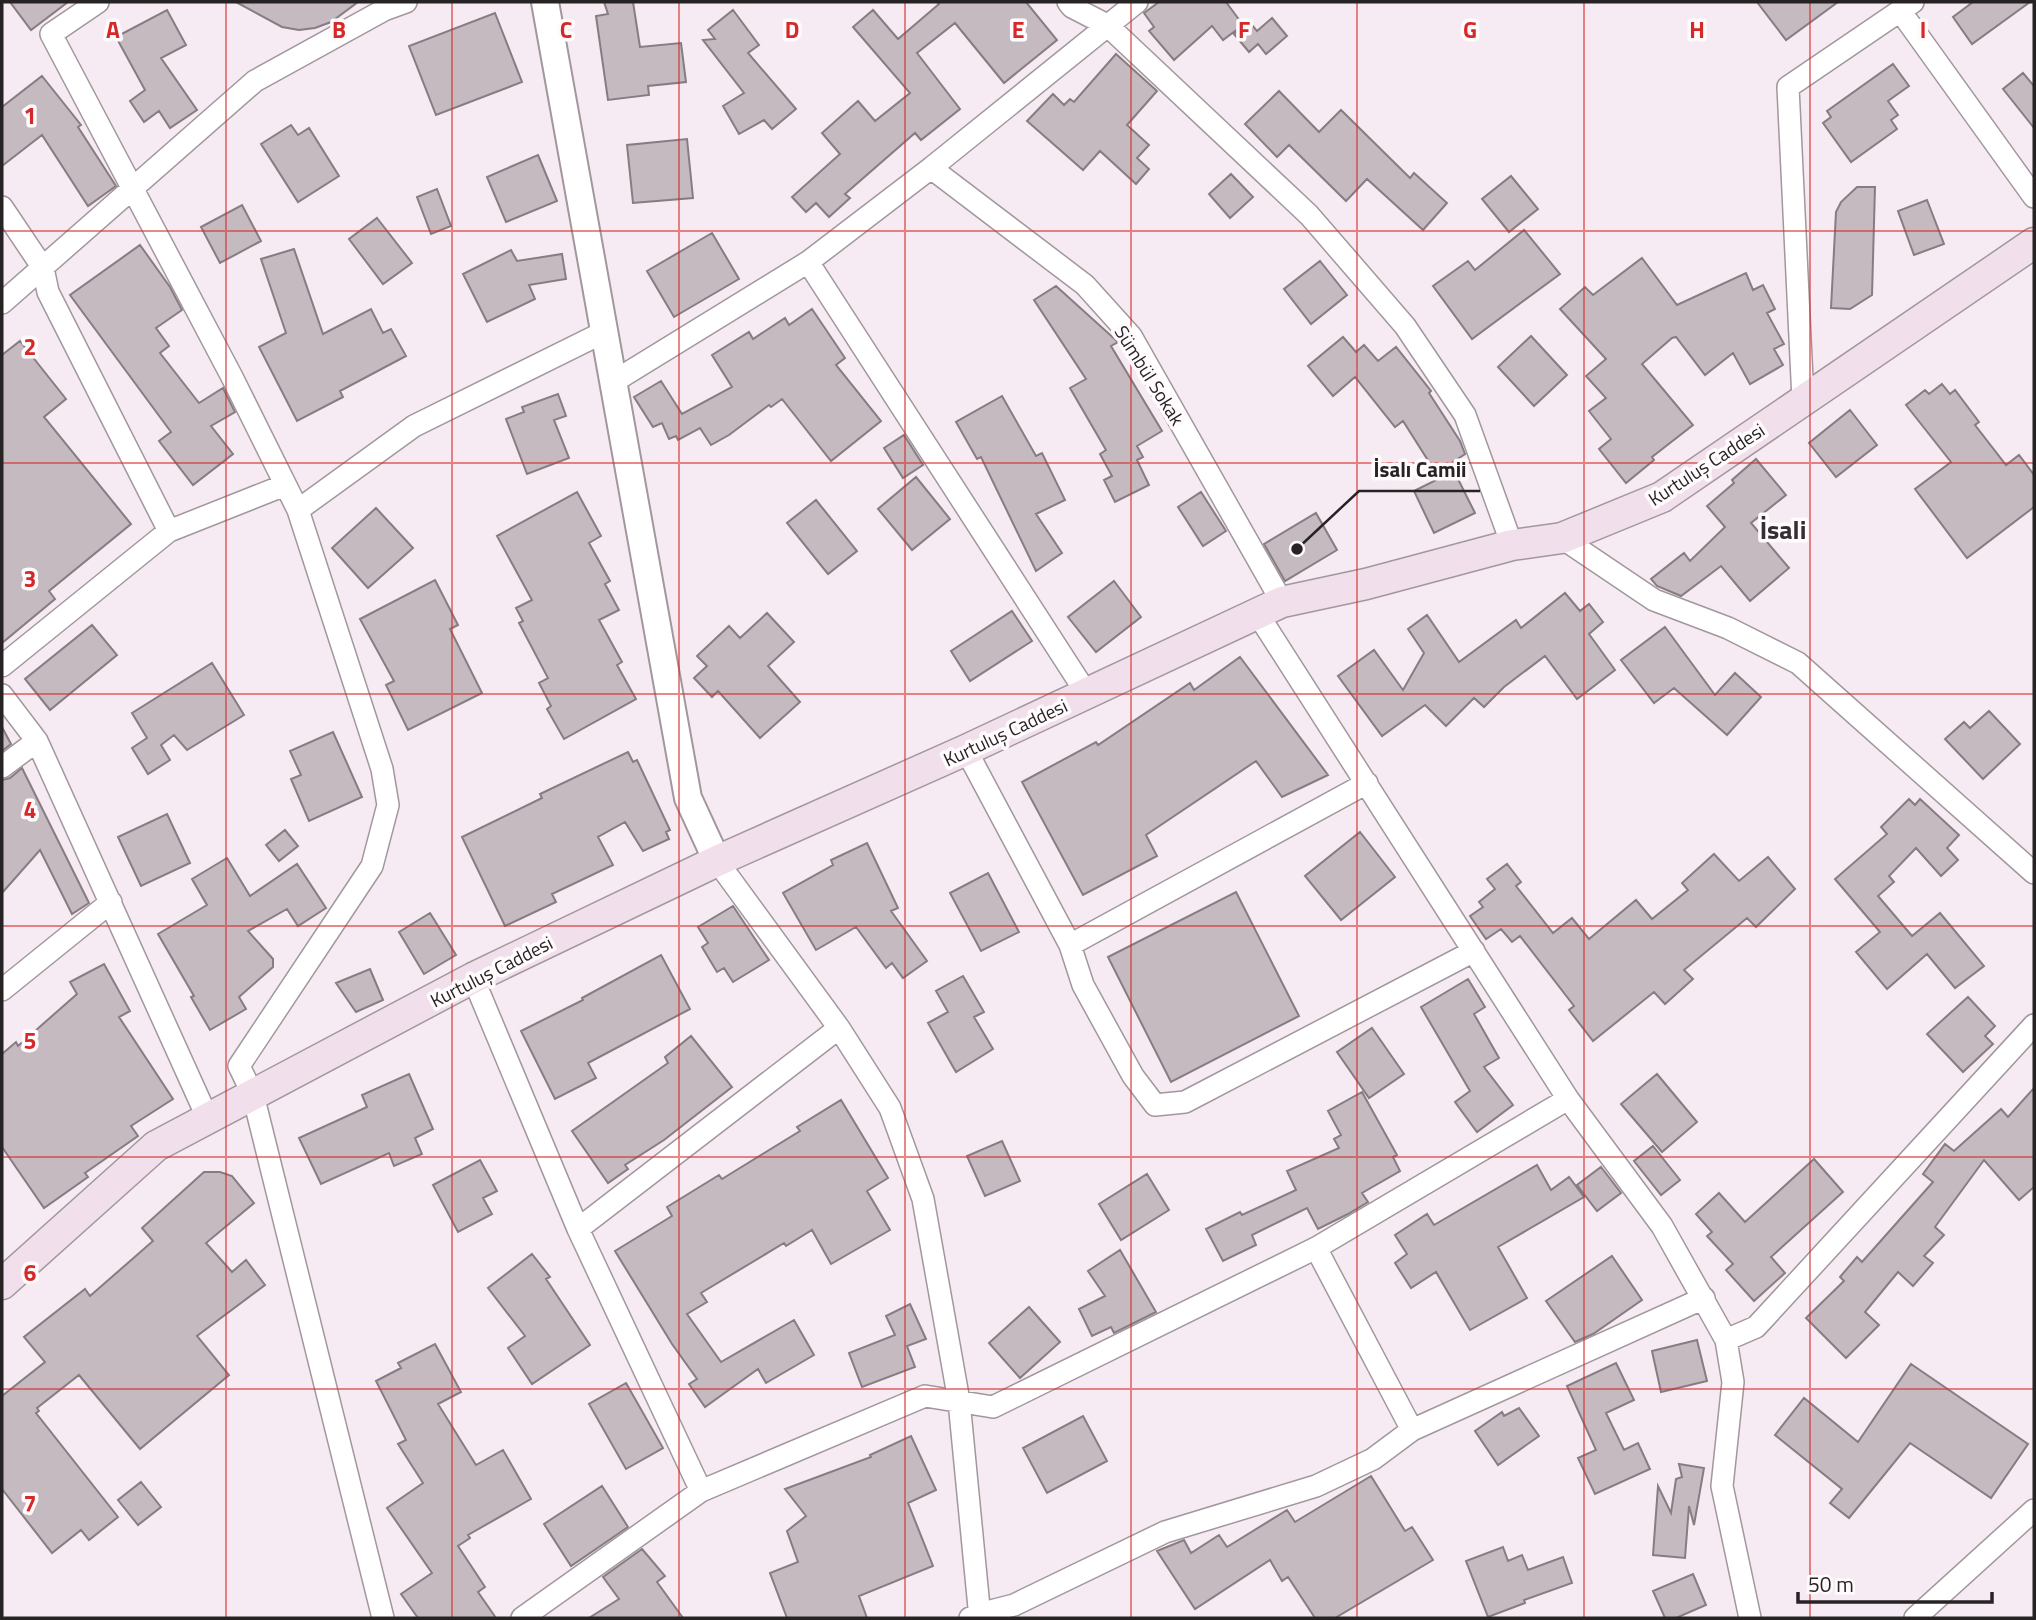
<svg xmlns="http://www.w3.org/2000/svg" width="2036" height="1620" font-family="'Titillium Web',sans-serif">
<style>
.building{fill:#c4bac0;stroke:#867c82;stroke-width:2}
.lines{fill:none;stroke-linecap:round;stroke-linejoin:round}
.minor-casing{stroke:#a1979d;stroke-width:24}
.tertiary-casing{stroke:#a1979d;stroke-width:30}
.secondary-casing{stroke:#a1979d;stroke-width:33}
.minor{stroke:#fff;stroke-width:21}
.tertiary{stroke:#fff;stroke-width:26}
.secondary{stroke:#f2dfec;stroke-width:30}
.grid{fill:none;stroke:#d62828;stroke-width:2;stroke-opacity:0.55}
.labels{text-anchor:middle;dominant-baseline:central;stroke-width:7;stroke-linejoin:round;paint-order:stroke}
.street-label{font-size:19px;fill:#272325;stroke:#fffbfd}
.district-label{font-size:26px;font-weight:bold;fill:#352d32;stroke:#fffbfd}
.grid-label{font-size:23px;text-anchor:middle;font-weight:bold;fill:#d62828;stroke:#fffbfd;stroke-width:7;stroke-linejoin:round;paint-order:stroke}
.leader{fill:none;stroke:#272325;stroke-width:2.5}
.callout-dot{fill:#272325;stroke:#fffbfd;stroke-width:2.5}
.callout-label{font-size:21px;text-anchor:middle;font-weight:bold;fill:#272325;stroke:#fffbfd;stroke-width:7;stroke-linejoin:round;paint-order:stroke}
</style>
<rect width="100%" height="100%" fill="#f6ebf2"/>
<path class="building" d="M 10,2 L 68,2 L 31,30 Z
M 236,2 L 358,2 L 331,22 L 315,28 L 299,30 L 282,27 Z
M 604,2 L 633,2 L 640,47 L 681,43 L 686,82 L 648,86 L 649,95 L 608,100 L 596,16 L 608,14 Z
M 937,2 L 1026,2 L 1057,40 L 1004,83 L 955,23 L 917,53 L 960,109 L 921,140 L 915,133 L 845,194 L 850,198 L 829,217 L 816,203 L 806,212 L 792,197 L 840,154 L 822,133 L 858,101 L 875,121 L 910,93 L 853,27 L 873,10 L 898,39 L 939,4 Z
M 1159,2 L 1226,2 L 1243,25 L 1223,40 L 1212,26 L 1174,60 L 1149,31 L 1154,27 L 1144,13 Z
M 1757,2 L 1838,2 L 1786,40 Z
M 1973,2 L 2030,2 L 1972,44 L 1953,17 Z
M 167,10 L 186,45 L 161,58 L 197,110 L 170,128 L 159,111 L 144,122 L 130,101 L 145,90 L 116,37 Z
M 733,10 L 759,45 L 748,53 L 796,109 L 772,129 L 764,120 L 739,134 L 723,106 L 744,93 L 703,40 L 715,39 L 708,30 Z
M 495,13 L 522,82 L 436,115 L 409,46 Z
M 1272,18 L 1287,36 L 1266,54 L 1258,44 L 1249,52 L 1234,34 L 1249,21 L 1257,31 Z
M 1116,54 L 1157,91 L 1127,125 L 1149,145 L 1137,158 L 1149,169 L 1136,184 L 1100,151 L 1083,170 L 1027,121 L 1053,94 L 1064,105 L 1070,99 L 1074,102 Z
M 1893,64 L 1909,86 L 1888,101 L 1898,115 L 1891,120 L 1897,129 L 1851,162 L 1823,123 L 1831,117 L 1827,111 Z
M 2023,73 L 2034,86 L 2034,128 L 2003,89 Z
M 42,76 L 81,125 L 78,127 L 116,186 L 88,206 L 42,135 L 2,166 L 2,107 Z
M 1279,91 L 1319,132 L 1341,110 L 1410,178 L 1414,173 L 1447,203 L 1423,230 L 1367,179 L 1346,201 L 1289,145 L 1277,157 L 1245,124 Z
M 291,125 L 298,135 L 309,128 L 339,176 L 298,202 L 261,144 Z
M 687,139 L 693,198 L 633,203 L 627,145 Z
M 538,155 L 557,201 L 506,222 L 487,177 Z
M 1231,174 L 1253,197 L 1230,218 L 1209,194 Z
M 1511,176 L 1538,209 L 1509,232 L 1482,199 Z
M 1857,187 L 1875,187 L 1872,295 L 1850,309 L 1831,308 L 1836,212 L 1841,202 Z
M 437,189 L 451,226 L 431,234 L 417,197 Z
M 1927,200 L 1944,244 L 1914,255 L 1898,211 Z
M 242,205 L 261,241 L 220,263 L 201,227 Z
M 377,218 L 412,263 L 383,284 L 349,239 Z
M 1524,230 L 1560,274 L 1472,339 L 1433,286 L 1468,261 L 1475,270 Z
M 712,233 L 739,279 L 674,317 L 647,271 Z
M 140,245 L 170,287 L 182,310 L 156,328 L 169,346 L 160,353 L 199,403 L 223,388 L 235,412 L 211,426 L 233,454 L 193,485 L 159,441 L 171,432 L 70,295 Z
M 294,249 L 323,334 L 371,309 L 383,333 L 391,329 L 406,356 L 340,391 L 343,397 L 297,421 L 259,347 L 286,333 L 261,259 Z
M 511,250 L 517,261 L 562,254 L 566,279 L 529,285 L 535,299 L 487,322 L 463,274 Z
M 1642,258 L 1677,305 L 1746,273 L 1753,290 L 1763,285 L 1775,309 L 1767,313 L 1784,344 L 1774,349 L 1783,365 L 1750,384 L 1733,353 L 1705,375 L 1676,337 L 1672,338 L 1642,364 L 1693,425 L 1652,457 L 1654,460 L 1626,483 L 1599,449 L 1611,439 L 1589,411 L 1606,398 L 1586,376 L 1606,359 L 1560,309 L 1585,287 L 1593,295 Z
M 1320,261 L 1347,295 L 1311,324 L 1284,289 Z
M 1056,286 L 1118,342 L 1111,346 L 1162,431 L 1137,446 L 1143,457 L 1137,460 L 1149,485 L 1115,502 L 1104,480 L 1112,476 L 1100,454 L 1106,450 L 1070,388 L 1086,379 L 1034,300 Z
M 812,309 L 845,358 L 836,365 L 881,421 L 831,461 L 782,399 L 771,407 L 769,405 L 729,435 L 711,445 L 700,428 L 678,440 L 676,436 L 669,439 L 662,423 L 653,427 L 634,397 L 661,381 L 682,414 L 732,387 L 712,355 L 749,332 L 753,339 L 785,318 L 789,325 Z
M 1531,336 L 1567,375 L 1534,406 L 1498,367 Z
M 1343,337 L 1356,352 L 1364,345 L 1378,361 L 1396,347 L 1431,391 L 1429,393 L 1460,441 L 1465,454 L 1436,473 L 1403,421 L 1395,427 L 1355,377 L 1333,396 L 1308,366 Z
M 20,341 L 66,399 L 44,417 L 131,524 L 49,591 L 55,599 L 2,643 L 2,355 Z
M 1942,384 L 1950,394 L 1955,390 L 1979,422 L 1975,425 L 2006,465 L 2019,455 L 2034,475 L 2034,507 L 1967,558 L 1915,489 L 1951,462 L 1906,405 L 1925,390 L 1929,394 Z
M 558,394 L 566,416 L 554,420 L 569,458 L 527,474 L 506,419 L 524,412 L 522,407 Z
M 1002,396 L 1036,456 L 1042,453 L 1065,500 L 1036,514 L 1062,553 L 1036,571 L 981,457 L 977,459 L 956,422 Z
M 1850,410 L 1877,445 L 1836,477 L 1809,443 Z
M 904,435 L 923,465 L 903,478 L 884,448 Z
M 1756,459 L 1786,495 L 1751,523 L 1789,568 L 1750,601 L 1721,566 L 1681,596 L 1657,586 L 1651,579 L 1684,553 L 1690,561 L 1725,527 L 1707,506 L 1734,483 L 1732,480 Z
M 1454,471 L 1475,513 L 1434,533 L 1414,491 Z
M 916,477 L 950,519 L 912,550 L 878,509 Z
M 577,492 L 601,536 L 589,543 L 610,581 L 605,584 L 619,610 L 599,620 L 622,662 L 617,665 L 636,699 L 564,739 L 547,709 L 551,706 L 539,683 L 548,678 L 519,623 L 523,621 L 516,608 L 532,600 L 497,536 Z
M 1201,492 L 1226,531 L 1203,546 L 1178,507 Z
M 816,500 L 857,551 L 828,574 L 787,523 Z
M 376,508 L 413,548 L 368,588 L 332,548 Z
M 1316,513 L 1337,550 L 1285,581 L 1264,544 Z
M 435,580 L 458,625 L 450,629 L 482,693 L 408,730 L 386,685 L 394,681 L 360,619 Z
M 1114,581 L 1141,617 L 1096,652 L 1068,617 Z
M 1565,593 L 1580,611 L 1589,604 L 1603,622 L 1589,634 L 1615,670 L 1577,699 L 1545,656 L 1504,687 L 1484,707 L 1474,698 L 1446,726 L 1425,705 L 1382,736 L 1338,676 L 1374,650 L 1403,690 L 1424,653 L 1408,629 L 1427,615 L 1459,662 L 1516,620 L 1521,628 Z
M 1012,611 L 1032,641 L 970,681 L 951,651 Z
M 767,613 L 794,642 L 768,666 L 800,702 L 760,738 L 718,691 L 712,697 L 694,678 L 707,666 L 697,656 L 729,626 L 740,638 Z
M 92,625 L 117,655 L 50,710 L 25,679 Z
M 1665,627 L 1715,695 L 1735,673 L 1761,697 L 1727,735 L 1674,688 L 1654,703 L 1621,660 Z
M 1240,657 L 1328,775 L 1282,797 L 1256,761 L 1146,835 L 1157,856 L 1083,895 L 1022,782 L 1096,742 L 1098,745 L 1190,683 L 1194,690 Z
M 212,663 L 244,715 L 187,750 L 174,735 L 161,745 L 170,760 L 148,774 L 132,748 L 147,738 L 132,713 Z
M 1989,711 L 2020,744 L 1983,779 L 1945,739 L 1964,722 L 1970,728 Z
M 2,727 L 11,744 L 2,751 Z
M 333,732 L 362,797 L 309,821 L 291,779 L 301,775 L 290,751 Z
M 628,752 L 633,762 L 637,760 L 670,830 L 666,832 L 669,839 L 643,851 L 625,822 L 598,837 L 613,865 L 552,894 L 556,902 L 505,926 L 462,837 L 542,798 L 540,794 Z
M 22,768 L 89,903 L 72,914 L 40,850 L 2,893 L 2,780 L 10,778 Z
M 1909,799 L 1915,805 L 1920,799 L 1959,835 L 1947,848 L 1958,860 L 1941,876 L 1916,848 L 1889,876 L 1894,882 L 1878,896 L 1912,936 L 1940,913 L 1984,966 L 1955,988 L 1927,954 L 1887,989 L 1856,952 L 1880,932 L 1835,879 L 1887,834 L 1881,827 Z
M 167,814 L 190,863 L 141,886 L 118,837 Z
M 285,830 L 298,846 L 279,861 L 266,845 Z
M 1360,832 L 1395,877 L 1341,920 L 1305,876 Z
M 867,843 L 898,908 L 891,911 L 927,961 L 903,978 L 892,963 L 886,968 L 856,927 L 816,950 L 783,893 L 833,865 L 831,860 Z
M 1714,854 L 1739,881 L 1768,857 L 1795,889 L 1756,927 L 1747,918 L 1684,970 L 1693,979 L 1665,1004 L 1654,992 L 1593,1041 L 1569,1010 L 1574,1006 L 1520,936 L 1512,942 L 1501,929 L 1486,939 L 1470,916 L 1483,907 L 1479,902 L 1495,889 L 1487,879 L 1507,864 L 1521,882 L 1516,886 L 1553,933 L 1572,918 L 1589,939 L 1636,900 L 1652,919 L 1688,890 L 1682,883 Z
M 227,858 L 250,896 L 297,864 L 326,908 L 298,926 L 287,909 L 248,931 L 273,959 L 273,967 L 239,997 L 246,1009 L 210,1030 L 191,997 L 194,996 L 158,934 L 207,905 L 192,879 Z
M 988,873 L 1019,932 L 981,951 L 950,893 Z
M 1236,892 L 1299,1016 L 1171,1082 L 1108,957 Z
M 733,906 L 769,960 L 733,982 L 724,968 L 717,972 L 702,947 L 708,943 L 698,927 Z
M 430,913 L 456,955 L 424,974 L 399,932 Z
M 661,955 L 690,1009 L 588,1063 L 596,1078 L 555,1099 L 521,1031 L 583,1000 L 582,998 Z
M 104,964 L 130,1011 L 119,1017 L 173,1099 L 131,1126 L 138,1136 L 85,1173 L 88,1177 L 44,1208 L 2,1147 L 2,1054 L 16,1042 L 18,1046 L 77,994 L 70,982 Z
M 370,969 L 383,1000 L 356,1012 L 336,983 Z
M 963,976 L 984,1012 L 974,1017 L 993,1049 L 956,1072 L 928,1023 L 948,1012 L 936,991 Z
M 1468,979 L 1485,1007 L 1474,1014 L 1499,1058 L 1484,1067 L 1513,1105 L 1477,1132 L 1455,1102 L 1470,1091 L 1421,1007 Z
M 1968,997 L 1995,1026 L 1985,1036 L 1993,1044 L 1963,1072 L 1927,1034 Z
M 1372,1028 L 1404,1074 L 1369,1098 L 1337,1052 Z
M 691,1036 L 732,1087 L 664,1140 L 625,1165 L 628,1169 L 608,1183 L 572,1131 L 668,1063 L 665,1057 Z
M 409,1074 L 433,1129 L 415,1138 L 422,1154 L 394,1166 L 389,1153 L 321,1184 L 299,1138 L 367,1107 L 362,1095 Z
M 1657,1074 L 1697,1122 L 1662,1152 L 1621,1104 Z
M 2034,1088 L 2034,1187 L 2019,1200 L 1984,1160 L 1935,1227 L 1944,1235 L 1924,1256 L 1933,1263 L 1913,1286 L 1898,1272 L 1865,1312 L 1879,1325 L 1846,1358 L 1806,1318 L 1844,1281 L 1840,1277 L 1857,1257 L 1862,1262 L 1933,1182 L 1923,1174 L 1945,1144 L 1954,1151 L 2001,1109 L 2008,1117 Z
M 1362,1092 L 1397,1155 L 1393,1157 L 1400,1171 L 1362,1193 L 1368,1202 L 1348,1214 L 1318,1229 L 1307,1208 L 1252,1235 L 1256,1245 L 1223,1261 L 1206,1229 L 1240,1212 L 1242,1215 L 1296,1190 L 1287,1171 L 1339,1148 L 1334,1139 L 1341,1135 L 1328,1111 Z
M 841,1100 L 888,1178 L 867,1191 L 890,1230 L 831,1264 L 812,1230 L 786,1246 L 784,1243 L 701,1293 L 707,1302 L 687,1314 L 721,1362 L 794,1320 L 814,1355 L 766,1383 L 758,1369 L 705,1407 L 689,1384 L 697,1379 L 672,1344 L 615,1251 L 672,1216 L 667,1207 L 719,1175 L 722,1179 L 800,1131 L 797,1127 Z
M 1002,1141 L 1020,1181 L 985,1196 L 967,1156 Z
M 1653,1146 L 1680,1180 L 1661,1195 L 1634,1161 Z
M 1814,1159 L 1843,1192 L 1771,1257 L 1785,1273 L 1754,1301 L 1726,1270 L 1733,1264 L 1707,1236 L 1712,1232 L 1696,1214 L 1719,1193 L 1745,1222 Z
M 480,1160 L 497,1191 L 483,1198 L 492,1214 L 458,1232 L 433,1185 Z
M 1537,1165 L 1551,1190 L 1569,1177 L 1584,1197 L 1498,1247 L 1527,1298 L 1470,1330 L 1436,1272 L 1411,1288 L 1395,1263 L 1407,1254 L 1395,1235 L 1427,1214 L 1434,1225 Z
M 1601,1167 L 1621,1193 L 1597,1211 L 1577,1185 Z
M 204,1172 L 220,1172 L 232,1176 L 254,1203 L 206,1243 L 232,1272 L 246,1260 L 265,1285 L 197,1336 L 229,1375 L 140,1449 L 79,1375 L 37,1408 L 39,1411 L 36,1413 L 118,1517 L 89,1540 L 81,1530 L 52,1553 L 2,1489 L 2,1396 L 45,1362 L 24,1337 L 85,1289 L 90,1296 L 153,1241 L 142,1228 Z
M 1147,1174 L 1169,1210 L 1121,1240 L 1099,1204 Z
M 1120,1250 L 1156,1312 L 1114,1333 L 1111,1327 L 1092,1336 L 1079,1309 L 1105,1296 L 1088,1271 Z
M 532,1254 L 550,1277 L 546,1279 L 590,1345 L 532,1384 L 508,1348 L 525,1336 L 488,1288 Z
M 1612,1256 L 1642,1300 L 1593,1334 L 1575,1342 L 1546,1301 Z
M 910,1304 L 926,1339 L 907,1346 L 915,1367 L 862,1387 L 849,1353 L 895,1335 L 886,1316 Z
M 1029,1307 L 1060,1342 L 1020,1378 L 989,1343 Z
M 1697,1340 L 1707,1381 L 1661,1392 L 1652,1351 Z
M 435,1344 L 461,1392 L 438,1404 L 476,1465 L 503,1450 L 531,1499 L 468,1535 L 470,1538 L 458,1546 L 485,1587 L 478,1592 L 496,1618 L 418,1618 L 401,1594 L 432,1573 L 387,1508 L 423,1483 L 398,1444 L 406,1440 L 376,1381 L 401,1368 L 398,1363 Z
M 1616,1363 L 1634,1400 L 1606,1413 L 1624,1450 L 1638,1443 L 1650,1469 L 1595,1494 L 1578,1458 L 1596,1450 L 1567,1386 Z
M 1911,1364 L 2028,1444 L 1991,1498 L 1910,1443 L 1849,1518 L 1830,1503 L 1842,1489 L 1775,1435 L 1804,1398 L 1858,1442 Z
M 626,1383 L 663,1448 L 626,1469 L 589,1404 Z
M 1519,1408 L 1539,1436 L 1498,1465 L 1475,1431 L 1502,1412 L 1504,1416 Z
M 1083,1416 L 1107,1461 L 1047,1493 L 1023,1448 Z
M 911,1436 L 936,1490 L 908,1503 L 933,1566 L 859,1596 L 867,1618 L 787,1618 L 770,1573 L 798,1562 L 787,1531 L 806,1516 L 785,1489 L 871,1457 L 870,1455 Z
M 1679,1464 L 1704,1468 L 1694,1525 L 1689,1506 L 1685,1558 L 1653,1555 L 1658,1486 L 1671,1513 L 1676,1479 L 1682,1477 Z
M 1371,1476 L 1405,1531 L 1412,1527 L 1433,1560 L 1335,1618 L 1315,1618 L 1288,1577 L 1282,1581 L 1270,1560 L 1195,1609 L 1157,1551 L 1184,1540 L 1191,1553 L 1219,1535 L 1227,1547 L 1287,1510 L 1295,1522 Z
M 141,1482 L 161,1507 L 138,1525 L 118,1500 Z
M 602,1486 L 628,1527 L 571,1566 L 544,1524 Z
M 1503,1547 L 1508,1561 L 1522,1555 L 1528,1570 L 1563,1557 L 1572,1583 L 1524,1600 L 1525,1603 L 1488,1617 L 1466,1561 Z
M 642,1549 L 665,1576 L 657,1582 L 683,1618 L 589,1618 L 619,1599 L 603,1577 Z
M 1693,1574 L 1706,1605 L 1676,1618 L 1665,1618 L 1653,1591 Z"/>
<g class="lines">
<defs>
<path id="minor" d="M 98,2 L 51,34 L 232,377 L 298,510 L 382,769 L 388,805 L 372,866 L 239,1066 L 253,1095 L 383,1618
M 1068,2 L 1072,7 L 1107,25 L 1309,215 L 1405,326 L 1465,415 L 1512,545
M 1901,12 L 2034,197
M 931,168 L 1085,285 L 1131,336 L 1282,602
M 2,207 L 43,268 L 48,292 L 169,531 L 2,666
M 808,262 L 1087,694
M 2,303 L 255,81 L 384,10 L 406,2
M 613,382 L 808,262 L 931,168 L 1137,2
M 1803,400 L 1788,87 L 1913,2
M 298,510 L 414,426 L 604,332
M 169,531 L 285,485
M 1562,538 L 1654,600 L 1728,628 L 1798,663 L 2034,873
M 1257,613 L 1568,1099 L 1662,1226 L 1726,1340 L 1733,1382 L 1722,1486 L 1750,1618
M 2,695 L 37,741 L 208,1119
M 966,750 L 1070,945 L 1083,985 L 1133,1076 L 1155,1105 L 1185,1102 L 1474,951
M 2,767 L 37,741
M 717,861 L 839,1028 L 890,1108 L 923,1199 L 959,1401 L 980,1618
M 1070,945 L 1367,783
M 473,978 L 578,1229 L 701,1491
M 2,990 L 111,902
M 578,1229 L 839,1028
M 1316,1248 L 1412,1430 L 1704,1298
M 1726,1340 L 1756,1327 L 2034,1025
M 522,1618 L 701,1491 L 925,1396 L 993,1407 L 1316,1248 L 1568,1099
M 970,1618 L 979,1614 L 1014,1605 L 1165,1532 L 1316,1486 L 1373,1459 L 1412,1430
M 1915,1618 L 2034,1510"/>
<path id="tertiary" d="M 545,2 L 688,798 L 717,861"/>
<path id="secondary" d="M 2,1284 L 156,1146 L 473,978 L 717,861 L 966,750 L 1282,602 L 1366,584 L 1512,545 L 1562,538 L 1662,497 L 2034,243"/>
</defs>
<use href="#minor" class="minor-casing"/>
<use href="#tertiary" class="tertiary-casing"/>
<use href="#secondary" class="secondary-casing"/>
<use href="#minor" class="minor"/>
<use href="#tertiary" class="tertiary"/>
<use href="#secondary" class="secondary"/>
</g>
<path class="grid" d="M 226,2 L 226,1618M 452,2 L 452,1618M 679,2 L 679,1618M 905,2 L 905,1618M 1131,2 L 1131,1618M 1357,2 L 1357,1618M 1584,2 L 1584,1618M 1810,2 L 1810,1618M 2,231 L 2034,231M 2,463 L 2034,463M 2,694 L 2034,694M 2,926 L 2034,926M 2,1157 L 2034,1157M 2,1389 L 2034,1389"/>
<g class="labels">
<g class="street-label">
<text transform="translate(1150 375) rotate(58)">Sümbül Sokak</text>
<text transform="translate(1706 464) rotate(-33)">Kurtuluş Caddesi</text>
<text transform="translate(1005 732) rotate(-25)">Kurtuluş Caddesi</text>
<text transform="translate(491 971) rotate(-27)">Kurtuluş Caddesi</text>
</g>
<g class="district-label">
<text x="1783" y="529">İsali</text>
</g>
</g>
<g class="grid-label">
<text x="113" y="38">A</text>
<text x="339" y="38">B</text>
<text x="566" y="38">C</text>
<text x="792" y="38">D</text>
<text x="1018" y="38">E</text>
<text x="1244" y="38">F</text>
<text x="1470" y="38">G</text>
<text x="1697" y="38">H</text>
<text x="1923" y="38">I</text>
<text x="30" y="124">1</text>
<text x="30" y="355">2</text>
<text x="30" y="587">3</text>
<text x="30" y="818">4</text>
<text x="30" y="1049">5</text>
<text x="30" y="1281">6</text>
<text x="30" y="1512">7</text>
</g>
<path class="leader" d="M1297 549L1359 491H1480"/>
<circle class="callout-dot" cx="1297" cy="549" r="7"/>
<g class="callout-label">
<text x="1420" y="477">İsalı Camii</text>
</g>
<rect width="2036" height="1620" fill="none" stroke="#272325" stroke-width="7"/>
<path d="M1798 1592v10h194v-10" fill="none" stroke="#272325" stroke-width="3.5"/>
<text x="1808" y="1592" font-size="21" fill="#272325" stroke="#fffbfd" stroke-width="5" paint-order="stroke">50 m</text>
</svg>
